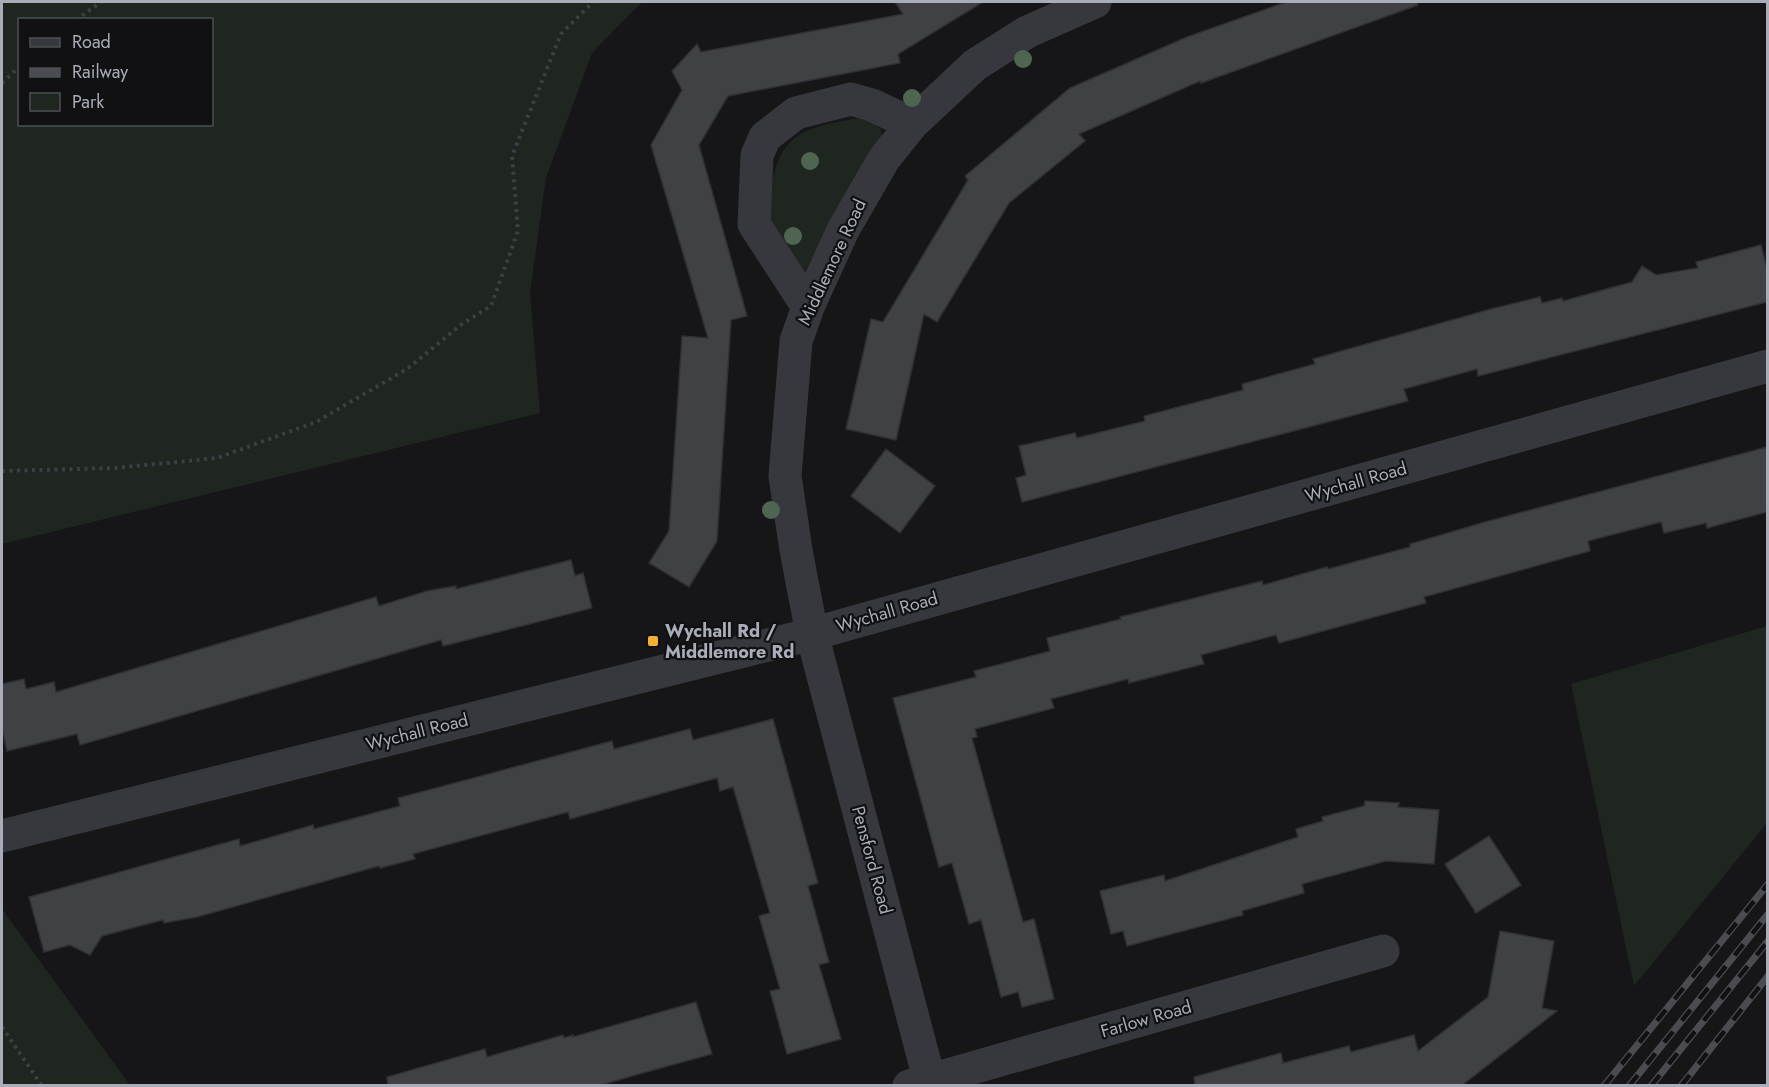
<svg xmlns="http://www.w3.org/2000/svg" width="1769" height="1087" font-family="Jost,sans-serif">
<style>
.green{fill:#1e261f;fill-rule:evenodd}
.building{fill:#404145;stroke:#303034;stroke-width:1.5}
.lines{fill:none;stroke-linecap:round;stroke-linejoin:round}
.path{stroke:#3d3f44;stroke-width:4;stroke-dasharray:3 4.5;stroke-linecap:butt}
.minor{stroke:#37383d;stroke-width:33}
.rail-casing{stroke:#4a4c52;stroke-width:7}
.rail{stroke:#111113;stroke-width:4.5;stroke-dasharray:14;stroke-linecap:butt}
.tree{fill:#506452}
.poi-dot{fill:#f2b134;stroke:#111113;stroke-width:2}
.labels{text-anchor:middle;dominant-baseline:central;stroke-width:4.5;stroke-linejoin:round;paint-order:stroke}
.street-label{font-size:18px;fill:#a8adb8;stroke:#111113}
.poi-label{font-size:18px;font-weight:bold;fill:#a8adb8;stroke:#111113;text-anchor:start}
</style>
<rect width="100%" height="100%" fill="#161618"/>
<path class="green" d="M 2,2 L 642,2 L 592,53 L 546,178 L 530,293 L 540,413 L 2,544 ZM 20,20 L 212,20 L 212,124 L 20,124 Z
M 865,117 L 881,129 L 883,142 L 803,275 L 764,221 C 779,141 781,130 865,117 Z
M 1767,626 L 1767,823 L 1634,986 L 1571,684 Z
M 2,909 L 130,1085 L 131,1085 L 2,1085 Z"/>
<path class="building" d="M 895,2 L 983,2 L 898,54 L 900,63 L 728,96 L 699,145 L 747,316 L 731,320 L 717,541 L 689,587 L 649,563 L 669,531 L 682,336 L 708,338 L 651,145 L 682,90 L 672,71 L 697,44 L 701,52 L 903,14 Z
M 1286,2 L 1417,2 L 1418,5 L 1201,83 L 1200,81 L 1079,134 L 1085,141 L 1009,203 L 937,322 L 924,314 L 896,440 L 846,429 L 871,319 L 883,322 L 968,180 L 965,176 L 1070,88 L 1187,37 Z
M 1761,245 L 1767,269 L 1767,302 L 1478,376 L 1477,369 L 1404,389 L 1408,401 L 1022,502 L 1016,478 L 1026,475 L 1019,446 L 1075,433 L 1077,438 L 1145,421 L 1144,416 L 1243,390 L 1242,384 L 1315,364 L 1313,359 L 1491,309 L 1540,297 L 1542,303 L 1562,298 L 1563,301 L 1632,282 L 1642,266 L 1656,275 L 1698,268 L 1696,262 Z
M 1767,447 L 1767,512 L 1707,528 L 1706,523 L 1664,533 L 1661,522 L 1588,541 L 1590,551 L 1424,597 L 1426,603 L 1279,643 L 1276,635 L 1201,655 L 1204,664 L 1129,683 L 1128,679 L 1051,699 L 1054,708 L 975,729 L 977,737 L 972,738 L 1023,922 L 1034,919 L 1054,999 L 1022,1007 L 1018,992 L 1001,997 L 981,920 L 969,924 L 952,863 L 939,867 L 893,698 L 976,677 L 974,671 L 1050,651 L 1047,638 L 1121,619 L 1120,617 L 1262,581 L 1263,585 L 1327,567 L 1328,569 L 1410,547 L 1410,544 L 1485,522 Z
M 886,449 L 935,486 L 900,533 L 851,496 Z
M 571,560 L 575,576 L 583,573 L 592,608 L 443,646 L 441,640 L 80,745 L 77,734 L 7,751 L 2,728 L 2,684 L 24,679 L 26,689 L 54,682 L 56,692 L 376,597 L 379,606 L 427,591 L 456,586 L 456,589 Z
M 773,719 L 818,883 L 808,886 L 829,962 L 819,965 L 841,1039 L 787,1054 L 770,991 L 780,989 L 759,916 L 770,913 L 733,787 L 720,791 L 717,778 L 570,819 L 568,812 L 413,854 L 415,859 L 380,868 L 379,866 L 197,917 L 164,923 L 163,920 L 113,933 L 102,936 L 90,955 L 70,945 L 44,952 L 29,897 L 239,839 L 240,846 L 313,825 L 314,829 L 400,806 L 398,798 L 612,741 L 614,749 L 690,729 L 693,740 Z
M 1365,801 L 1399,803 L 1398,807 L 1439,810 L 1434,864 L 1386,861 L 1302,884 L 1304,893 L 1242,911 L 1243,915 L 1127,946 L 1123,931 L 1111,934 L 1100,891 L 1164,875 L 1165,881 L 1298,837 L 1296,829 L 1323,821 L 1322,817 L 1364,806 Z
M 1489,836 L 1521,885 L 1476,913 L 1445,864 Z
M 1500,931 L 1554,941 L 1542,1008 L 1557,1011 L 1461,1086 L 1195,1086 L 1194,1077 L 1281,1053 L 1283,1063 L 1349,1046 L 1351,1052 L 1414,1035 L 1418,1051 L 1488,997 Z
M 696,1002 L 712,1054 L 639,1074 L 598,1086 L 388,1086 L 387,1077 L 485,1049 L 487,1057 L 563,1035 L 564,1038 L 573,1035 L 573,1037 Z"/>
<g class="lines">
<path class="path" d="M 76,20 L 101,2
M 2,83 L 20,66
M 2,471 L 115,468 L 217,458 L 316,422 L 407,369 L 462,324 L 491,306 L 518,231 L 512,156 L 561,34 L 593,2
M 2,1027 L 42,1086"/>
<path class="minor" d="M 808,307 L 754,224 L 757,155 L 765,137 L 796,113 L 851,99 L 872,105 L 912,124
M 2,836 L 812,634 L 1768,366
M 909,1086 L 1383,951
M 931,1086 L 812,634 L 796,550 L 785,476 L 796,341 L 808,307 L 843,230 L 884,159 L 912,124 L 975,65 L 1027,32 L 1095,2"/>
<defs>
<path id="rail" d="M 1604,1086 L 1768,884
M 1629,1086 L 1768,914
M 1651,1086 L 1768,941
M 1681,1086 L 1768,976"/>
</defs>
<use href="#rail" class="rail-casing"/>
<use href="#rail" class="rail"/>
</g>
<g class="tree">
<circle cx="1023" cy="59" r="9"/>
<circle cx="912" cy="98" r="9"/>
<circle cx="810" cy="161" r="9"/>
<circle cx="793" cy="236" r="9"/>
<circle cx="771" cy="510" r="9"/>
</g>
<rect class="poi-dot" x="647" y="635" width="12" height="12" rx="3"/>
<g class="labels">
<g class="street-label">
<text transform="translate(832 262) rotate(-65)">Middlemore Road</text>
<text transform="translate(1356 482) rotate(-16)">Wychall Road</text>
<text transform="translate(887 612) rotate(-16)">Wychall Road</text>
<text transform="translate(417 732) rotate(-14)">Wychall Road</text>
<text transform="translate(872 860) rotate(75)">Pensford Road</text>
<text transform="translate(1146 1019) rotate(-16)">Farlow Road</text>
</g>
<g class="poi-label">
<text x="665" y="631">Wychall Rd /<tspan x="665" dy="21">Middlemore Rd</tspan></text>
</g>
</g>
<rect width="1769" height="1087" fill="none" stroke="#a8adb8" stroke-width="6"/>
<rect x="18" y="18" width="195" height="108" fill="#111113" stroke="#4d4f55" stroke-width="1.5"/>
<rect x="30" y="38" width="30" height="9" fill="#37383d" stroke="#4d4f55" stroke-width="1.5"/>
<text x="72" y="48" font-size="18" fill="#a8adb8">Road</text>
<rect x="30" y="68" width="30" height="9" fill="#4a4c52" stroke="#4d4f55" stroke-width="1.5"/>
<text x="72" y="78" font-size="18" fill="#a8adb8">Railway</text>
<rect x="30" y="93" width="30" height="18" fill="#1e261f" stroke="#4d4f55" stroke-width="1.5"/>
<text x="72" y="108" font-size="18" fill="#a8adb8">Park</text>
</svg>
